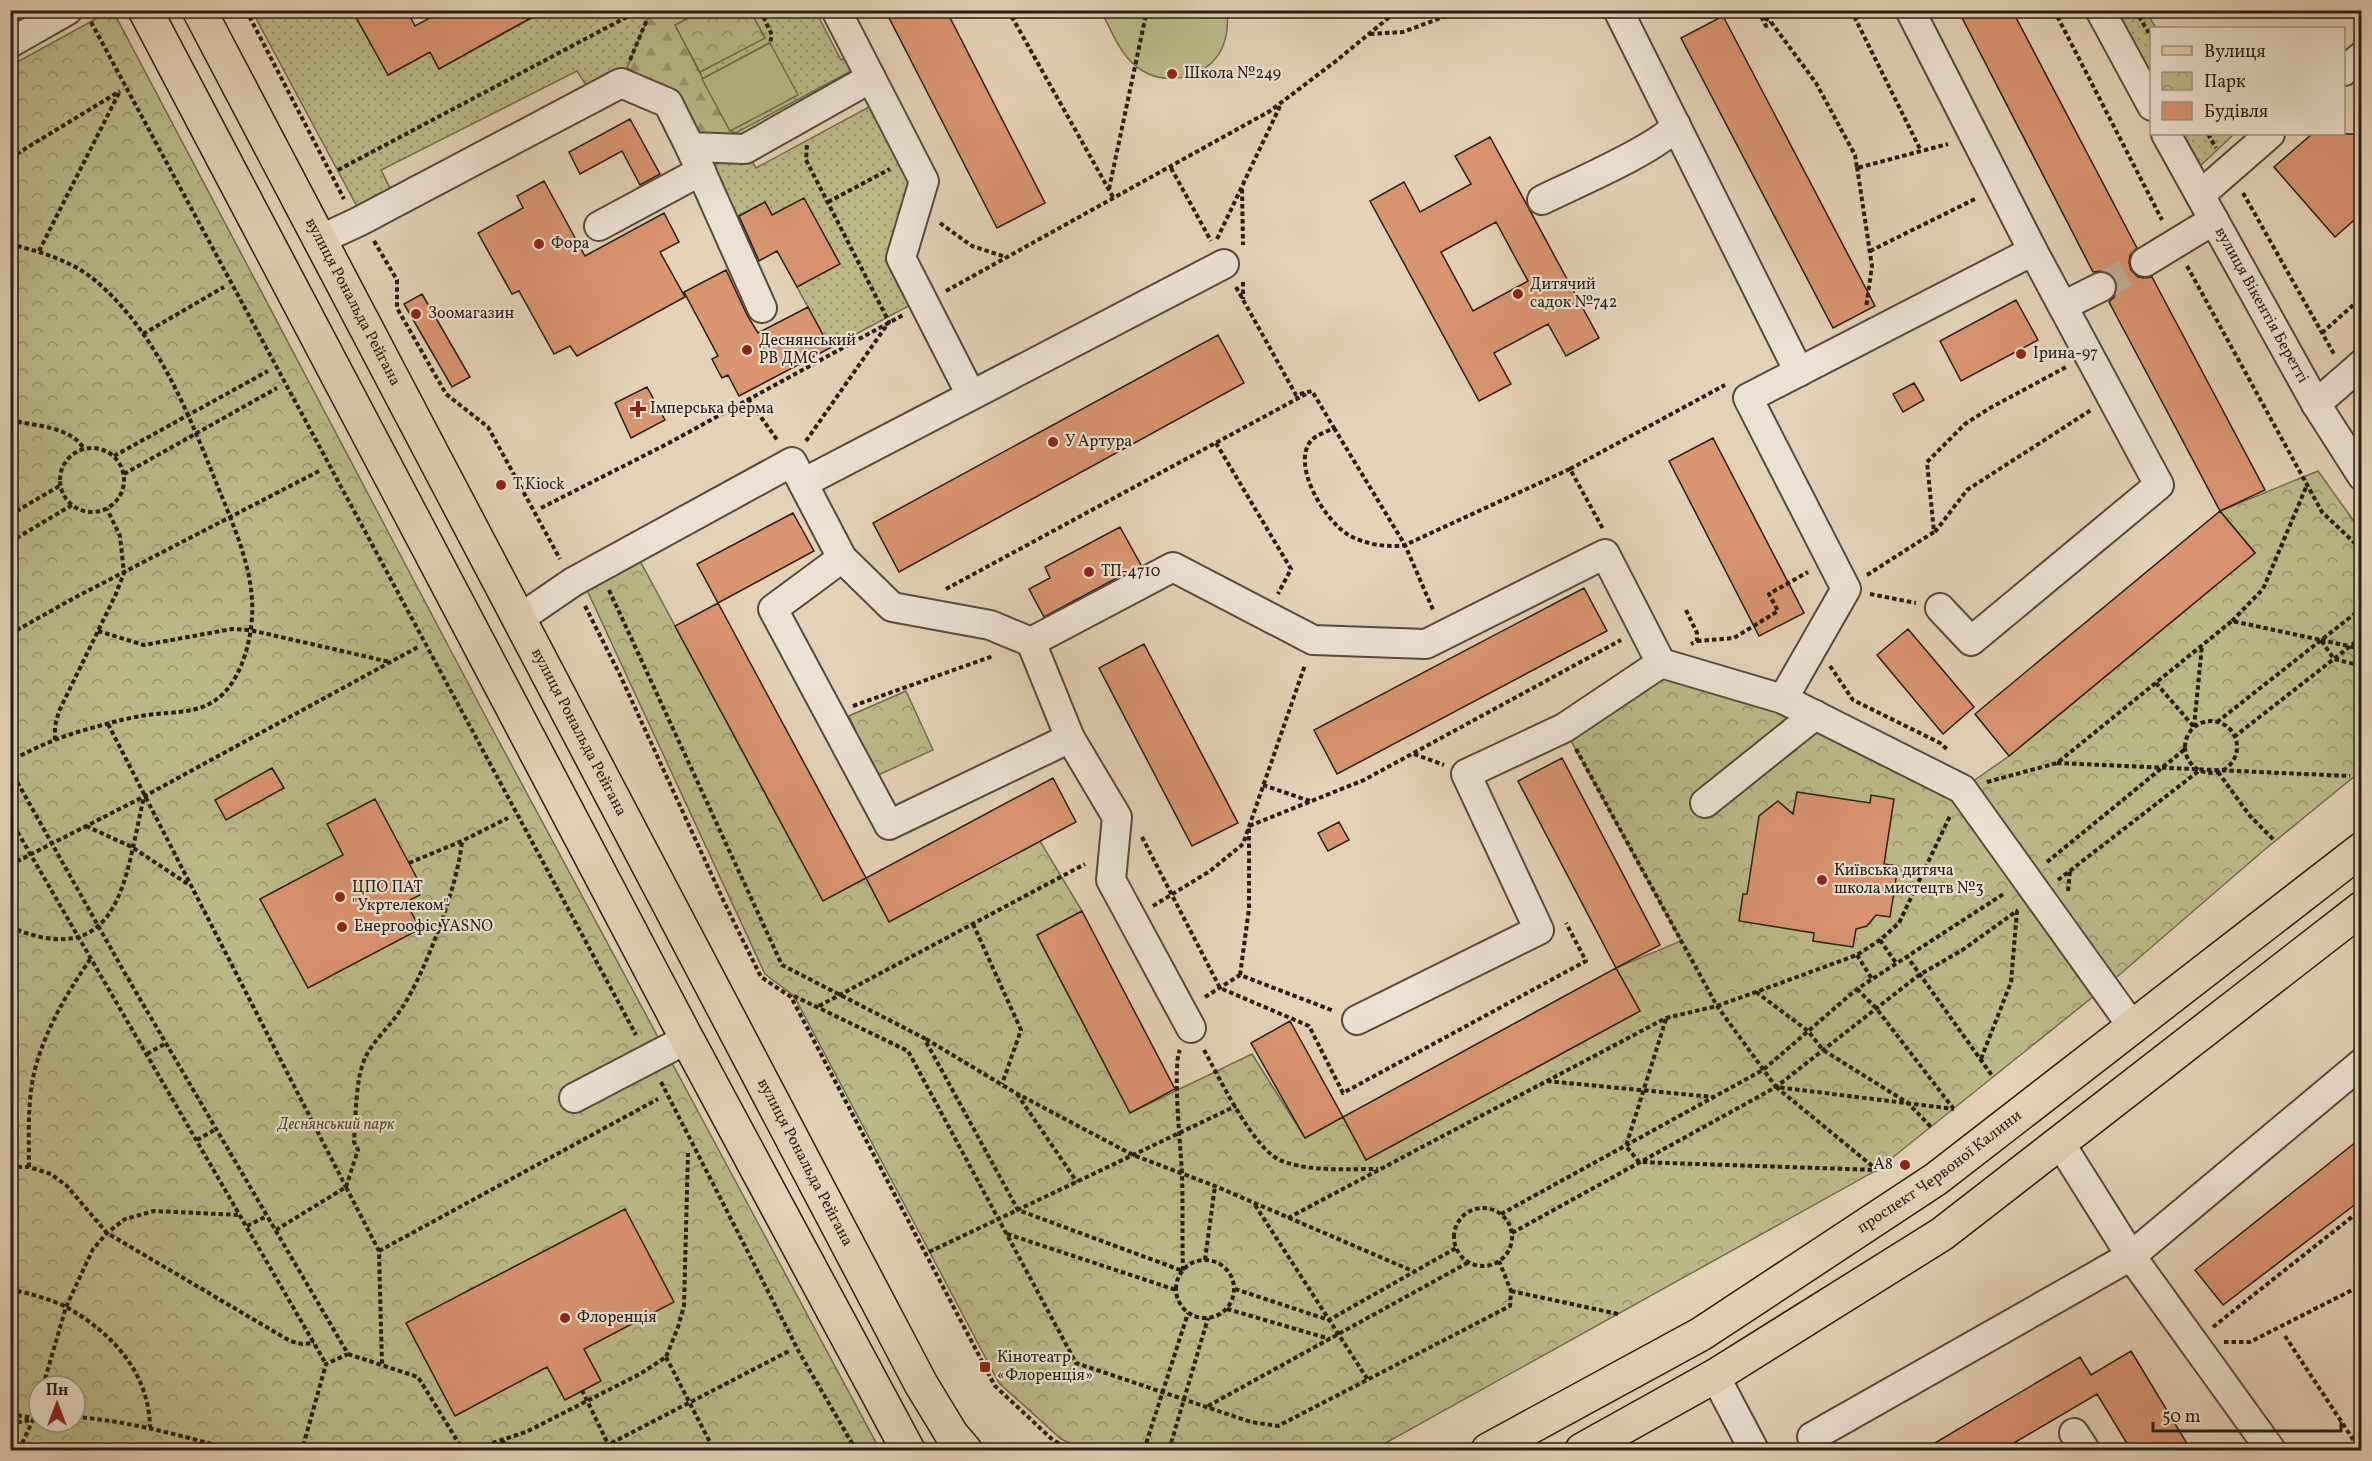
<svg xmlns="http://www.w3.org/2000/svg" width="2372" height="1461" font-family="Vollkorn,serif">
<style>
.grass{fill:url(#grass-dots);stroke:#726b4e;stroke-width:1.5}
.forest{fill:url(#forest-firs);stroke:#726b4e;stroke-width:1.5}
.park{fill:url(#park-crowns);stroke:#726b4e;stroke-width:1.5;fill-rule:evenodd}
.garden{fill:#bcb989;stroke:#726b4e;stroke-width:1.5}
.building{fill:#d99470;stroke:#271d14;stroke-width:1.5;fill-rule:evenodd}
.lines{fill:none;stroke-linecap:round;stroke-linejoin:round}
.minor-tunnel{stroke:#bead97;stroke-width:28;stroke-dasharray:28 14;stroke-linecap:butt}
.minor-casing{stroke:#564a3d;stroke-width:32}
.major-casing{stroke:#271d14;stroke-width:36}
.path{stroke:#271d14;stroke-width:4;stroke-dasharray:4.5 3;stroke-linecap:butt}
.minor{stroke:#ede1d1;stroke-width:28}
.major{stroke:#e4d1b8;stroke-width:33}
.poi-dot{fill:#8f2418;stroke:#ede1d1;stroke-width:2}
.labels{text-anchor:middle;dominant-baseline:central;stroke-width:4.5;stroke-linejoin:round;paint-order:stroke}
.poi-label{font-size:16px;fill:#271d14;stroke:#ede1d1;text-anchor:start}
.street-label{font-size:16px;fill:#271d14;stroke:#ede1d1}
.park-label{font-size:16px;font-style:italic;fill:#544c37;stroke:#ede1d1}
</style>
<defs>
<pattern id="grass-dots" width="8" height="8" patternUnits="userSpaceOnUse" patternTransform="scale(1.5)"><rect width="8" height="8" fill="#bcb989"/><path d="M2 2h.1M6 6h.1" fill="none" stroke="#99966f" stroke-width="1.8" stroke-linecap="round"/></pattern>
<pattern id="forest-firs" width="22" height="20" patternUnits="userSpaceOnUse" patternTransform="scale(1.5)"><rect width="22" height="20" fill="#bcb989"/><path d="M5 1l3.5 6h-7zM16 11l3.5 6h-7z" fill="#99966f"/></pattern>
<pattern id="park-crowns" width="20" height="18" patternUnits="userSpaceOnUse" patternTransform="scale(1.5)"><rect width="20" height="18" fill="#bcb989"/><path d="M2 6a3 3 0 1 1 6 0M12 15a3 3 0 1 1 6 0" fill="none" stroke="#99966f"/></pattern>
</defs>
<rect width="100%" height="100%" fill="#e4d1b8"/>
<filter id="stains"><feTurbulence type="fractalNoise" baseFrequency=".00333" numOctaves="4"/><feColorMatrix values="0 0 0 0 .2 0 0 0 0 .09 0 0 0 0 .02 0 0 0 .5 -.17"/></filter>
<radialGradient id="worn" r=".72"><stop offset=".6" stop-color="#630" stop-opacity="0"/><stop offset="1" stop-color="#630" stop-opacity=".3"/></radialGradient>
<path class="grass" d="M 815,10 L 841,60 L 855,53 L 857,84 L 849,72 L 736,133 L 730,131 L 797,95 L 769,43 L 702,79 L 700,72 L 765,38 L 750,11 Z
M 252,11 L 352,11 L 389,75 L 430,52 L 439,69 L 545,11 L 651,11 L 624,75 L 590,91 L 577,71 L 381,170 L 394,196 L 360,212 Z
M 2116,11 L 2146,11 L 2156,28 L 2152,28 L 2151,77 Z
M 870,86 L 919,180 L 896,258 L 916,302 L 830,348 L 797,287 L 772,215 L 765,202 L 730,220 L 705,157 L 748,154 L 756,168 L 869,107 L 860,90 Z
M 2182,134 L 2234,134 L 2199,167 Z"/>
<path class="forest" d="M 651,11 L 702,11 L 675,25 L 730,131 L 736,133 L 728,139 L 695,137 L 674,94 L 627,68 Z"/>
<path class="park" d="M 110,11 L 113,11 L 488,721 L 880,1450 L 11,1450 L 10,66 ZM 39,1386 L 75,1386 L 75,1422 L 39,1422 Z
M 702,11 L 750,11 L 765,38 L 700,72 L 675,25 Z
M 2318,471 L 2361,531 L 2361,771 L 2263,851 L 2104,988 L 1877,1170 L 1373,1450 L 1084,1450 L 1061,1439 L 999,1383 L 794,996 L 765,974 L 581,577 L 633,548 L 823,900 L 866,878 L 889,921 L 1040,841 L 1082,911 L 1037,935 L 1130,1113 L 1252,1054 L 1305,1138 L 1343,1117 L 1366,1160 L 1640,1011 L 1616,968 L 1681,941 L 1564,728 L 1661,663 L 1962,789 L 2009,756 L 2255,553 L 2220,511 Z
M 906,691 L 933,750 L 876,776 L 849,716 Z"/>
<path class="garden" d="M 1101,11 L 1227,11 C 1228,22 1228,32 1224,43 C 1214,75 1171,88 1143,71 C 1121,59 1112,31 1101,11 Z
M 770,43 L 798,95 L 730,131 L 702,79 Z"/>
<path class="building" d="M 352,10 L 407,10 L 415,26 L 444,10 L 545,10 L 439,69 L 430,52 L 388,75 Z
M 885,10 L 946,10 L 1045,203 L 997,228 Z
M 1958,10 L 2012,10 L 2137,248 L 2130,255 L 2129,263 L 2131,270 L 2138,277 L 2145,278 L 2152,277 L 2265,490 L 2220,511 L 2109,302 L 2114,297 L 2117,289 L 2115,279 L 2110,273 L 2103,271 L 2093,272 Z
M 1723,16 L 1875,306 L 1833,328 L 1681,38 Z
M 630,119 L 660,174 L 640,185 L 622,151 L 580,174 L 569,152 Z
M 2312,134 L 2361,134 L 2361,214 L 2335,237 L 2274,167 Z
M 1490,137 L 1599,338 L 1566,356 L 1548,324 L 1494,353 L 1511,384 L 1479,401 L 1370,201 L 1404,182 L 1420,212 L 1471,184 L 1455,156 ZM 1496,222 L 1528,281 L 1473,311 L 1441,252 Z
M 544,181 L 585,256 L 664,213 L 679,242 L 660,252 L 685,297 L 577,356 L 570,346 L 554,354 L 519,291 L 512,294 L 478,233 L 523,208 L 517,196 Z
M 804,198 L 840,264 L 797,287 L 777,251 L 759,261 L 739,216 L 765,202 L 772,215 Z
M 726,270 L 747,315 L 758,333 L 808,307 L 830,348 L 739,396 L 728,375 L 722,378 L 717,369 L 712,359 L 718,356 L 684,292 Z
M 422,294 L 470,377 L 452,387 L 404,304 Z
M 2016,300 L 2038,340 L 1961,381 L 1940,341 Z
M 1218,335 L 1244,383 L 899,572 L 873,523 Z
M 1914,383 L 1924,400 L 1903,412 L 1893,394 Z
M 647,387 L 665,420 L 631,438 L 615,403 Z
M 1713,438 L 1804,613 L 1759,636 L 1669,461 Z
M 2220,511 L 2255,553 L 2009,756 L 1975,714 Z
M 793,513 L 814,551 L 718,603 L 697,564 Z
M 1120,527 L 1141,565 L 1044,617 L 1029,589 L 1050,578 L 1045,567 Z
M 1584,588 L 1607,631 L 1337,774 L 1314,730 Z
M 718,603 L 866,878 L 823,901 L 675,626 Z
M 1908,629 L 1974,707 L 1943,734 L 1877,655 Z
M 1144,644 L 1238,823 L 1192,846 L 1099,668 Z
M 1562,758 L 1660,945 L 1616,968 L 1518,781 Z
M 272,768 L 284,788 L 226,820 L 215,800 Z
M 1053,778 L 1076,822 L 889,922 L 866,878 Z
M 1797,792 L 1870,803 L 1871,795 L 1894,799 L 1884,864 L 1898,866 L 1890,917 L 1876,915 L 1867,926 L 1856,929 L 1853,947 L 1813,941 L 1814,933 L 1739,921 L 1743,894 L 1747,894 L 1759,816 L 1778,801 L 1793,814 Z
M 375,799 L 420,884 L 415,886 L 420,895 L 406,902 L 420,929 L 308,988 L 260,899 L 343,855 L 327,824 Z
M 1339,822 L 1349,840 L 1328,851 L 1318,833 Z
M 1082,911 L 1175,1089 L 1130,1113 L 1037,935 Z
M 1616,968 L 1640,1011 L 1366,1160 L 1343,1117 Z
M 1290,1021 L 1343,1117 L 1305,1138 L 1251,1043 Z
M 2361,1138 L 2361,1200 L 2223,1305 L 2195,1270 Z
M 625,1209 L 674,1302 L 584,1349 L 601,1381 L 565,1400 L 547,1367 L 455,1416 L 406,1323 Z
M 2131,1351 L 2191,1450 L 2131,1450 L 2097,1394 L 2002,1450 L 1923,1450 L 2080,1357 L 2091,1375 Z"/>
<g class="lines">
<path class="minor-tunnel" d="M 2101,287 L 2145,262"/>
<defs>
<g id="minor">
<path d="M 836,10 L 924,181 L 901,258 L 971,395"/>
<path d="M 1618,10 L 1799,372"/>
<path d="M 1910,10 L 2033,251 L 2159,485 L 1971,641 L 1940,608"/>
<path d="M 2100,10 L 2152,106"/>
<path d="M 10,43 L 68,10"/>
<path d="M 2344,71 L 2362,56"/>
<path id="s1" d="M 2166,134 L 2316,404 L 2362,476"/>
<path d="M 690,147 L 762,308"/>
<path d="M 2200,195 L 2270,134"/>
<path d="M 1542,200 C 1570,186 1662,147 1676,125"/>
<path d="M 599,226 L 701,171"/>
<path d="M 319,240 L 358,222 L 621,83 L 668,103 L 690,147 L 745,149 L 871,78"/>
<path d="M 2145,262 L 2214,220"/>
<path d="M 2063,306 L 2101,287"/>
<path d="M 2316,404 L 2362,364"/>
<path d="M 803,483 L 1224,264"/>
<path d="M 842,558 L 773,609 L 889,825 L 1070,738"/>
<path d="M 519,619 L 573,582 L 792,462 L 842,558 L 892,607 L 990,625 L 1031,642 L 1070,738 L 1117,817 L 1111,880 L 1191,1028"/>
<path d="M 1031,642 L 1173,567 L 1313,640 L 1426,644 L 1605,554 L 1661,663 L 1783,699 L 1962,789 L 2132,1026"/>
<path d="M 1783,699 L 1846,589 L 1748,398 L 2033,251"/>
<path d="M 1705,803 L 1815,715"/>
<path d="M 1357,1020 L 1539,930 L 1466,774 L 1564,728 L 1661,663"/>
<path d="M 574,1098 L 687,1039"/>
<path d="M 2060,1143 L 2131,1256 L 2271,1450"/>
<path d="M 1715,1376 L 1754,1450"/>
<path d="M 2074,1433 L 2085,1450"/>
<path d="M 1812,1437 L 2131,1256 L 2362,1063"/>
</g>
<g id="major">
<path d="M 145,10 L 687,1039 L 908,1450"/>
<path id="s2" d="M 199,10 L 921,1384 L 952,1435 L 965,1450"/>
<path id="s3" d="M 1488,1450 L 1701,1334 L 1936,1179 L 2362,849"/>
<path d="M 1582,1450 L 1715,1376 L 1942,1234 L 2362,908"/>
</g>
</defs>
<use href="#minor" class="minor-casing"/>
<use href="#major" class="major-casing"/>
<path class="path" d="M 246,10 L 344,199
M 760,10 L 772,35 L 770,43
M 1008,10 L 1113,197
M 1752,10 L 1771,22 L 1816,83 L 1855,155 L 1857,168 L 1948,144
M 1758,10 L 1766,26 L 1771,22
M 1851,10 L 1921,151
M 2054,10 L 2162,220
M 2135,10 L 2152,38
M 91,22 L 636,1035
M 1370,34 L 1403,32 L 1462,10
M 630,60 L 651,10
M 2208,134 L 2216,148
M 10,158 L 120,91
M 1857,167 L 1872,266 L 1866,308
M 1171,168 L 1211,241
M 338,170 L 640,10
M 1109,189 L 1147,10
M 1242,189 L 1243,245
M 2243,193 L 2334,354
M 828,202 L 890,169
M 940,223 L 972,246 L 1006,257
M 1217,239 L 1282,102
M 374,241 L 397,280 L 397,308 L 446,394 L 488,427 L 560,559
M 10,244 C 41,252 73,261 97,282 C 159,336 188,413 218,487 C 232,522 250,562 252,600 C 254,630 245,671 224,693 C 202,715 176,711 148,715 C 125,718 103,725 81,731 C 56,738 33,749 10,761
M 39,251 L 120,91
M 1870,251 L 1977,198
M 2187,266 L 2322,512 L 2362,550
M 1243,282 L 1243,299
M 1236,287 L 1296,395 L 1312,391 L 1334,428 C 1326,432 1315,435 1310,442 C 1292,467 1325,520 1347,534 C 1363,544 1386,548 1405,545 L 1570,469 L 1603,529
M 946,291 L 1270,111 L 1336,61 L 1398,10
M 2322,333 L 2362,297
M 143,334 L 224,287
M 748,399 L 778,441
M 10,420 C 34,426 71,426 84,449
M 1334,428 L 1405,545 L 1434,612
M 806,441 L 889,322 L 806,160 L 807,144
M 1216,443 L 1291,569 L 1278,594
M60 480a32 32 0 1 1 64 0a32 32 0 1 1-64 0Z
M 114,456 L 268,371
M 1570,469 L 1725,385
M 124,474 L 277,388
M 541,508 L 667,444 L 903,315
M 10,515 L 61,485
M 1935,532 L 1967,490 L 2091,410
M 10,542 L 72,505
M 1867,575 L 1934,532 L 1927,462 L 1965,424 L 1990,408 L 2068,366
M 946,589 L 1306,394
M 609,590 L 782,965 L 924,1038 L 1018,1210 L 1183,1271 C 1182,1238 1183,1206 1182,1174 C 1181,1151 1172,1065 1180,1050
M 1870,594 L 1916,603
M 585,606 L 620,675 L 725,904 L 761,977 L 791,997 L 995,1386 L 1054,1441 L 1074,1450
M 1686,610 L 1697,633 L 1697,641 L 1691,644
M 2232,621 L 2263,589 L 2307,485
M 98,631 L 144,645 L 232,629 L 250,630 L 390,662
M 10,634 L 74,598 L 321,470
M 2321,640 L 2362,649
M 1697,641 L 1734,638 L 1778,611 L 1769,594 L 1808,572
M 1830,666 L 1853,700 L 1940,743 L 1948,750
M 2156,683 L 2194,727
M 853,706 L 993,656
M2185 747a26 26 0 1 1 52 0a26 26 0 1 1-52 0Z
M 2217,722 L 2362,608
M 108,724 L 346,1187
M 2194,727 L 2202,645
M 2234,737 L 2362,637
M 55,740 L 55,726 L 59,711 L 115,596 L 124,573 L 120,536 L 107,509
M 1576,749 L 1717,1006 L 1776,1087 L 1954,1109
M 1414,754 L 1444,765
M 2057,763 L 2350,776
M 10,769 L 123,970 L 348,1354 L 326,1364 L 302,1450
M 2218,772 L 2250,816 L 2275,841
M 1987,782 L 2057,763 L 2232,621 L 2321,640 L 2334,659 L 2362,666
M 1263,785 L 1310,801
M 10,819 L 326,1364
M 86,826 L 132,847 L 189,885
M 1142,837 L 1220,988 L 1309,1026 L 1343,1093 L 1586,961 L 1566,923
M 2047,862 L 2185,749
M 409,863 L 462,841 L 508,818
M 10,865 L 145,796 L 418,647
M 2058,880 L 2200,770
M 2068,891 L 2070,871
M 1153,906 L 1210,871 L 1243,844 L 1305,665
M 973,924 L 1021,1030 L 1002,1084
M 10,927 C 122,974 125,876 144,797
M 1880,940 L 1896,963
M 1857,955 L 1872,979
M 1906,955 L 1993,1077
M 1240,975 L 1249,909 L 1249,826 L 1364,780 L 1621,640
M 1857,989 L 1876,1008 L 1953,1108
M 1756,992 L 1808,1031 L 1823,1050 L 1908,1103 L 1931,1127
M 794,996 L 908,1051 L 1076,1363 L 1251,1422 L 1278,1426 L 1510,1306 L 1511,1291 L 1499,1261
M 1205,997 L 1240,975 L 1334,1011
M 819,1006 L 1085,864
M 1666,1019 L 1626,1146 L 1639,1162 L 1877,1170
M 926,1039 L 1014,1092 L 1133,1155 L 1215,1186 L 1415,1272
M 1204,1050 C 1219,1077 1254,1151 1282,1161 C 1313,1172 1346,1169 1378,1169
M 147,1054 L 166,1043
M 1981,1059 L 2011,982 L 2017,911
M 1547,1081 L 1713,1097
M 661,1082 L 799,1352 L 856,1450
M 1776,1087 L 1876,1169
M 1017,1094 L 1077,1182
M 197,1140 L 216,1129
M 10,1167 L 29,1167 L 51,1174 L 67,1186 L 107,1233 L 290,1341 L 302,1344 L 314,1343
M 29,1167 C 29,1135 27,1101 35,1069 C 46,1028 67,993 91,958
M 346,1187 L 358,1150 L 354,1142 C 356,1117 355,1078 366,1056 C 375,1039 391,1025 402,1008 C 426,971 458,885 462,841
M 1255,1205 L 1368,1380
M1454 1237a29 29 0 1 1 58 0a29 29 0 1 1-58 0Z
M 1501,1214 L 1763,1070 L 1857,989 L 2005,893
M 1288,1218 L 1666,1018 L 1717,1006 L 1756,992 L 1857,955 L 1880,940 L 1899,923 L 1950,816
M 247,1226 L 267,1216
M 276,1230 L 346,1187 L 379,1251 L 382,1365
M 1512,1233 L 1776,1087 L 1919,975 L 1964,949 L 2018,910
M 1007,1234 L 1176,1290
M 379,1251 L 658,1099
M 929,1252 L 1236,1106
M 1205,1260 L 1215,1186
M1176 1289a29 29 0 1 1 58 0a29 29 0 1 1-58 0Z
M 10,1289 C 27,1293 54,1300 68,1308 C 113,1334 149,1373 150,1427
M 1235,1289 L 1329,1320 L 1456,1248
M 1511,1291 L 1618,1314
M 1227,1309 L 1330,1339
M 2213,1327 L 2362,1209
M 2285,1336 L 2360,1450
M 2224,1342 L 2250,1342 L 2362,1285
M 348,1354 L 418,1377 L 463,1450
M 666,1357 L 714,1450
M 43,1386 L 66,1307 L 93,1249 L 107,1233 L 125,1219 L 154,1211 L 240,1215
M 582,1390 L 611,1450
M 1208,1406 L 1469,1262
M 10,1414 L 39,1419
M 75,1417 C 130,1421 181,1436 235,1450
M 10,1424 L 30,1420
M 503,1441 L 508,1450
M 19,1450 L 33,1420 L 39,1400
M 471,1450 L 526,1432 L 640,1374 L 666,1357 L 678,1327 L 684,1306 L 688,1153
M 598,1450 L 791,1350
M 1144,1450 L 1188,1313
M 1169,1450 L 1208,1318
M 2043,1450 L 2052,1445"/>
<use href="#minor" class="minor"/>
<use href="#major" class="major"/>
</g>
<g class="poi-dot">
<circle cx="1172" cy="74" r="6"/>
<circle cx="539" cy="244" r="6"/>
<circle cx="1518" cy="294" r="6"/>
<circle cx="416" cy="314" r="6"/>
<circle cx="747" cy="350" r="6"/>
<circle cx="2021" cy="354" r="6"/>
<path d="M635 400h6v6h6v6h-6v6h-6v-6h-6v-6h6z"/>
<circle cx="1053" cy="442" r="6"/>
<circle cx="501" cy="485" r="6"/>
<circle cx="1089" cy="572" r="6"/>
<circle cx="1822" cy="880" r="6"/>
<circle cx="340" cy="897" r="6"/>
<circle cx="342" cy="927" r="6"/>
<circle cx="1905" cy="1165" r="6"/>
<circle cx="565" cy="1318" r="6"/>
<rect x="979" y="1361" width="12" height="12" rx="3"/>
</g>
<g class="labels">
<g class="poi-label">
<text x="1184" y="74">Школа №249</text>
<text x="551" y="244">Фора</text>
<text x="1530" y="285">Дитячий<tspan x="1530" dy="18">садок №742</tspan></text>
<text x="428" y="314">Зоомагазин</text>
<text x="759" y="341">Деснянський<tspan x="759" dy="18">РВ ДМС</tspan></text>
<text x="2033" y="354">Ірина-97</text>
<text x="650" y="409">Імперська ферма</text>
<text x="1065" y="442">У Артура</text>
<text x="513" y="485">T Kiock</text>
<text x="1101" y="572">ТП-4710</text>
<text x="1834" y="871">Київська дитяча<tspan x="1834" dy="18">школа мистецтв №3</tspan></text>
<text x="352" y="888">ЦПО ПАТ<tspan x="352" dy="18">"Укртелеком"</tspan></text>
<text x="354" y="927">Енергоофіс YASNO</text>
<text x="1893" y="1165" text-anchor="end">А8</text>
<text x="577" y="1318">Флоренція</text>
<text x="997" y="1358">Кінотеатр<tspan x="997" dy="18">«Флоренція»</tspan></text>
</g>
<g class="street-label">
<text stroke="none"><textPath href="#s2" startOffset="330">вулиця Рональда Рейгана</textPath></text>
<text stroke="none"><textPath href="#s1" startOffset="196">вулиця Вікентія Беретті</textPath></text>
<text stroke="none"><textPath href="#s2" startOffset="816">вулиця Рональда Рейгана</textPath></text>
<text stroke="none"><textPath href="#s2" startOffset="1302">вулиця Рональда Рейгана</textPath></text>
<text stroke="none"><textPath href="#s3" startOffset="531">проспект Червоної Калини</textPath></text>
</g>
<g class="park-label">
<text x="336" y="1125">Деснянський парк</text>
</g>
</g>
<rect width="2372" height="1461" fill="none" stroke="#e4d1b8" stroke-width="36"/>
<rect x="12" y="12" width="2348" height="1437" fill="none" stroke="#271d14" stroke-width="3"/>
<rect x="18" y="18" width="2336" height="1425" fill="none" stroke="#271d14" stroke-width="1.5"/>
<rect x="2150" y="27" width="195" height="108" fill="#ede1d1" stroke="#9e9385" stroke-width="1.5"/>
<rect x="2162" y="46" width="30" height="9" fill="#e4d1b8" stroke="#9e9385" stroke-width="1.5"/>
<text x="2204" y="57" font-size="18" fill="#271d14">Вулиця</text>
<rect x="2162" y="72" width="30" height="18" fill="url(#park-crowns)" stroke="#9e9385" stroke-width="1.5"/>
<text x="2204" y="87" font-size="18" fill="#271d14">Парк</text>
<rect x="2162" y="102" width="30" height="18" fill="#d99470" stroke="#9e9385" stroke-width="1.5"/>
<text x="2204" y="117" font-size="18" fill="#271d14">Будівля</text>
<g transform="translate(57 1404)"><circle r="28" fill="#ede1d1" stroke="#9e9385" stroke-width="1.5"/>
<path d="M0-4.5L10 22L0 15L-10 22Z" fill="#8f2418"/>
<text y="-9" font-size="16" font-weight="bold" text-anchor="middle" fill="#271d14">Пн</text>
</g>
<path d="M2153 1422v9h188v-9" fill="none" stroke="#271d14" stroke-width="3"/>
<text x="2162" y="1422" font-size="18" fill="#271d14" stroke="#ede1d1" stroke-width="4.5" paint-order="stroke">50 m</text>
<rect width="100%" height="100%" filter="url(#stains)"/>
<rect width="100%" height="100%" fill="url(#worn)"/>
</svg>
